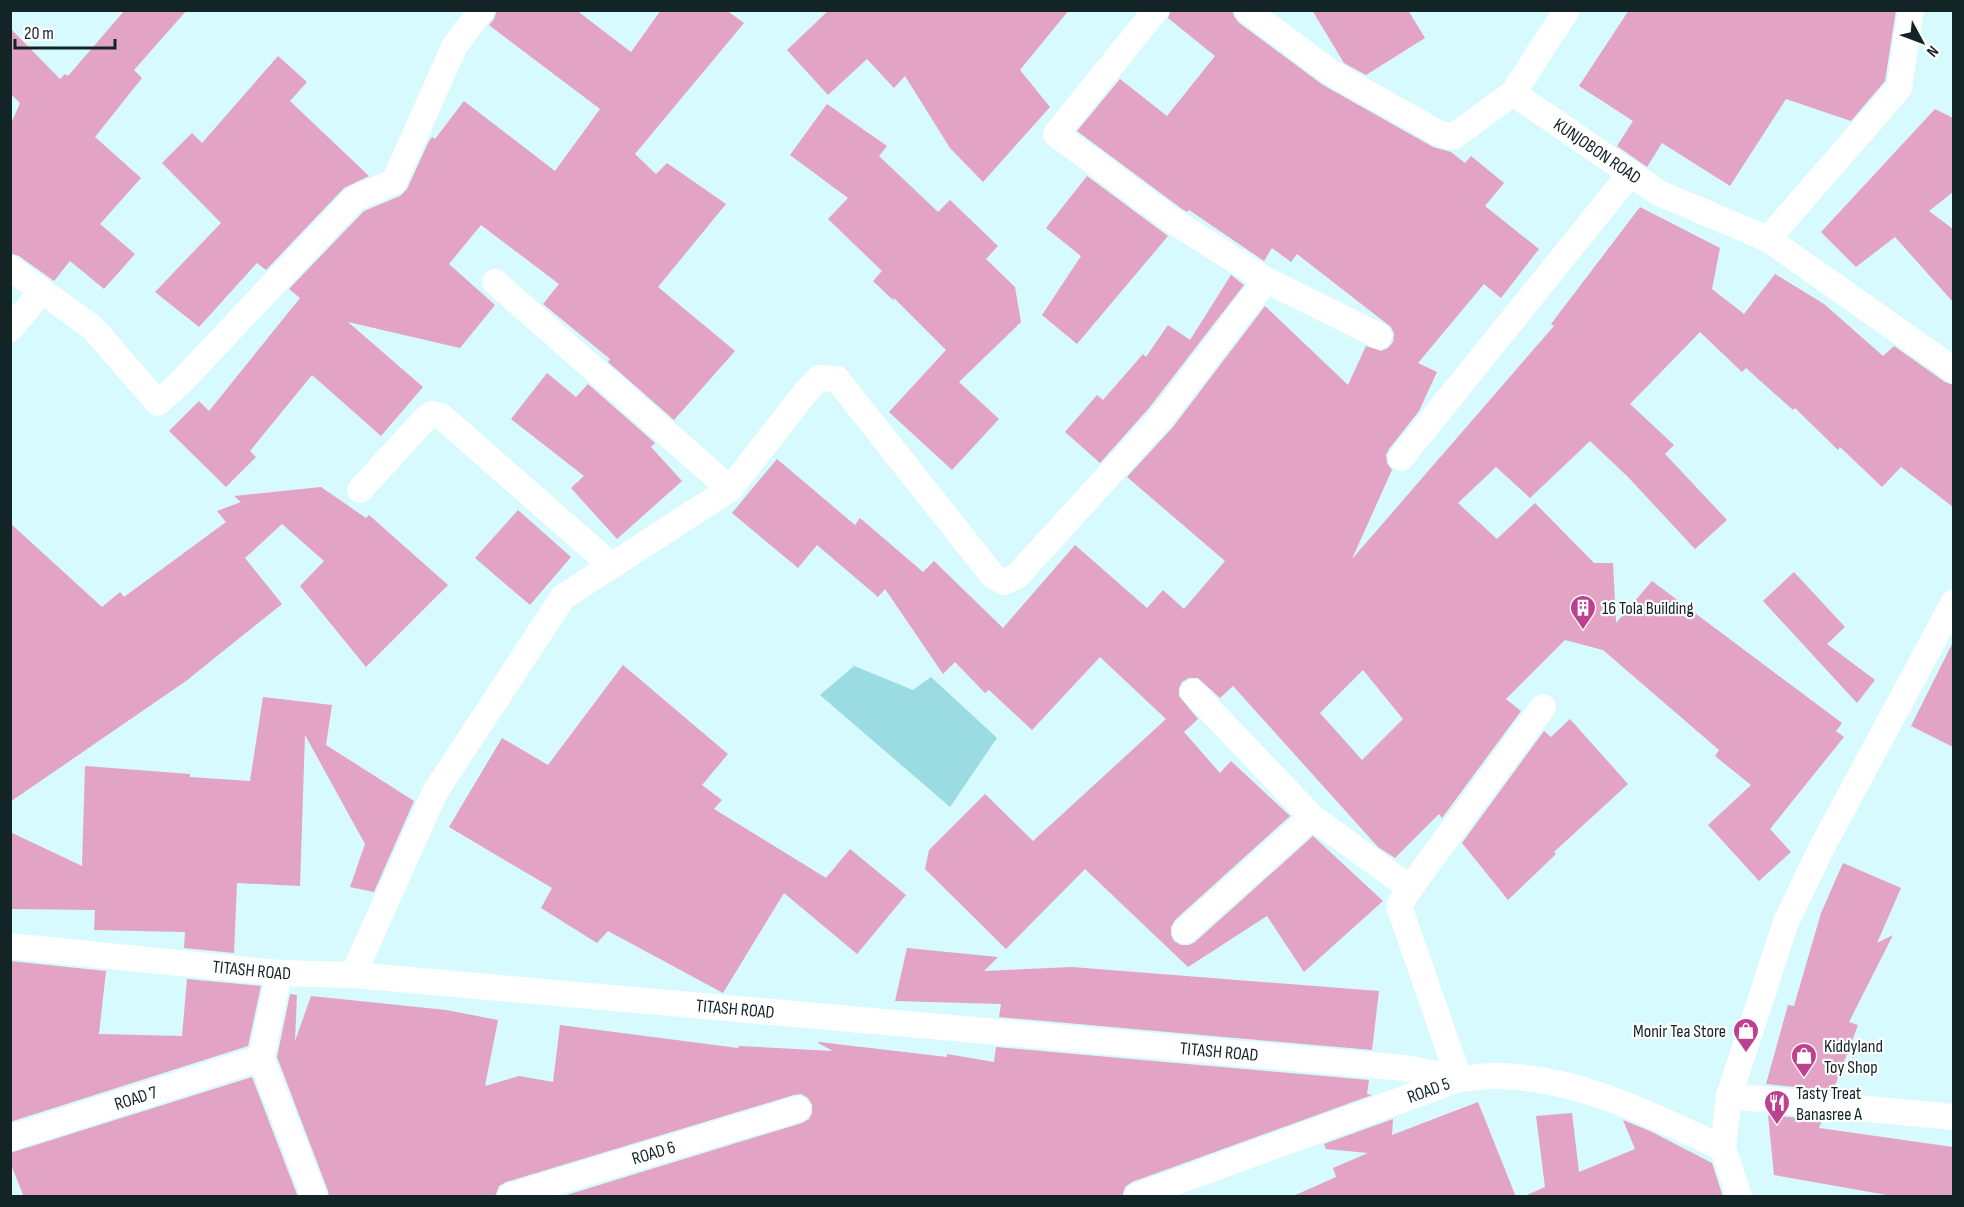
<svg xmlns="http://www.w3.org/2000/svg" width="1964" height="1207" font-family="'Sofia Sans Condensed',sans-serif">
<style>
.green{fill:#9bdce2}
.building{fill:#e2a3c5;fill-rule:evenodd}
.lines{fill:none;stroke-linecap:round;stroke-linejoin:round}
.minor{stroke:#fff;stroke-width:26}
.labels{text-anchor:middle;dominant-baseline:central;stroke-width:4.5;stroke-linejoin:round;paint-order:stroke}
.street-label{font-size:18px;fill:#132426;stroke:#fff}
.poi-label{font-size:18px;fill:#132426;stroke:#fff;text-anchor:start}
</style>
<rect width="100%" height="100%" fill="#d6fafe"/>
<path class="green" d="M 854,666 L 913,690 L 931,677 L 997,738 L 950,807 L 820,695 Z"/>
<path class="building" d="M 125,10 L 187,10 L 134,70 L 142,78 L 95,137 L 141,178 L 100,224 L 135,254 L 104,289 L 70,261 L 54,281 L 19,256 L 10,253 L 10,126 L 20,103 L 10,93 L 10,28 L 60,79 L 65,74 L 68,76 Z
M 497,10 L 576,10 L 631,52 L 661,10 L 726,10 L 744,23 L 635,154 L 656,174 L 667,163 L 726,204 L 658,287 L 735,351 L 674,420 L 608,362 L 610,359 L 543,304 L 559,284 L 481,225 L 449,264 L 495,305 L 460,348 L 348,322 L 423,387 L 381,436 L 312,375 L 250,451 L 256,457 L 226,487 L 169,431 L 199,401 L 209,411 L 300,298 L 289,289 L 364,211 L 400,196 L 407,189 L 428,143 L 432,137 L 435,139 L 464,101 L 555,171 L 600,109 L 489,25 L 494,19 Z
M 829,10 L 1069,10 L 1020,70 L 1050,107 L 983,182 L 950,148 L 905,76 L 894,88 L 867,59 L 828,95 L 787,50 Z
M 1171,10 L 1232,10 L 1234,16 L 1238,22 L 1323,85 L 1433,147 L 1451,152 L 1465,163 L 1471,156 L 1504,183 L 1485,206 L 1539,249 L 1501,298 L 1484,284 L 1418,363 L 1437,372 L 1419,411 L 1389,449 L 1386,455 L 1387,463 L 1392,470 L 1352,559 L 1554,326 L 1551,324 L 1640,207 L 1720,248 L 1712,289 L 1744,314 L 1775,274 L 1824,304 L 1883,356 L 1894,346 L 1945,382 L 1953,385 L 1953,507 L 1901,467 L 1882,487 L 1840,447 L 1838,450 L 1795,408 L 1793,410 L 1746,368 L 1742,372 L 1700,332 L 1630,404 L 1674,445 L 1665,454 L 1727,520 L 1695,549 L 1628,477 L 1590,441 L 1530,498 L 1496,467 L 1458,503 L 1497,539 L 1535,503 L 1594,563 L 1613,563 L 1616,623 L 1652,581 L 1842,723 L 1836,731 L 1844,737 L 1770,829 L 1791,852 L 1759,881 L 1708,825 L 1751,785 L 1715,756 L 1719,750 L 1603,650 L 1565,640 L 1506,699 L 1521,711 L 1442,818 L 1439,814 L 1395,858 L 1378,847 L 1233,686 L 1220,698 L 1198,678 L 1189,678 L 1182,682 L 1179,688 L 1179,696 L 1198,719 L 1184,732 L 1220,773 L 1231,761 L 1290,816 L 1175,920 L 1171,927 L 1171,935 L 1174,941 L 1181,945 L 1189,945 L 1195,942 L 1313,836 L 1383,901 L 1304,972 L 1267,916 L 1188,967 L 1085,869 L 1006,949 L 925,869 L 929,850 L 985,794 L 1033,841 L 1166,719 L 1100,657 L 1032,730 L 989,690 L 985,693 L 955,662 L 943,674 L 885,589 L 878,597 L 817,545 L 798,568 L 732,513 L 777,459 L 855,525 L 860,518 L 923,572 L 934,561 L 1003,628 L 1075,545 L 1147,608 L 1163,590 L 1184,609 L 1225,561 L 1127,477 L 1173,427 L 1265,306 L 1348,385 L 1366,346 L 1381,351 L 1388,348 L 1393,342 L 1394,334 L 1391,327 L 1297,254 L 1291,262 L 1272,248 L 1264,261 L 1189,210 L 1187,212 L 1182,209 L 1077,131 L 1120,79 L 1167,116 L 1215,56 L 1168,18 ZM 1363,670 L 1403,719 L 1362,760 L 1320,713 Z
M 1312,10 L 1408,10 L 1425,38 L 1366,75 L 1344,63 Z
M 1629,10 L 1896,10 L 1885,81 L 1851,121 L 1786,99 L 1730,186 L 1662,143 L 1647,167 L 1617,146 L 1633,121 L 1579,86 Z
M 278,56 L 307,82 L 290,101 L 369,176 L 344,188 L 266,270 L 257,263 L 199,327 L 155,292 L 221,223 L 162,163 L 192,133 L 202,143 Z
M 827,104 L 887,146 L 879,156 L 938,212 L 950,200 L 998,246 L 986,259 L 1015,287 L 1021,322 L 959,382 L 999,419 L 952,470 L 889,412 L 946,350 L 894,298 L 893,300 L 873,281 L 882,271 L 828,219 L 848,198 L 790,155 Z
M 1935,109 L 1953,118 L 1953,192 L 1929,211 L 1953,229 L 1953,302 L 1895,237 L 1856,267 L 1821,232 Z
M 1087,176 L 1168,236 L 1077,344 L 1042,315 L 1081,256 L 1046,228 Z
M 1231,275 L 1244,285 L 1149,408 L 1100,463 L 1065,432 L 1097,395 L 1103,400 L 1143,354 L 1146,357 L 1168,325 L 1190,340 Z
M 547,373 L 576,397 L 588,384 L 655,443 L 651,447 L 682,481 L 617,539 L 571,488 L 584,476 L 511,419 Z
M 321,487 L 366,518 L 369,515 L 448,585 L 366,667 L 300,586 L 324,561 L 282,524 L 245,558 L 282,604 L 186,681 L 10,802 L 10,523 L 102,607 L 120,592 L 124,597 L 226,522 L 217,511 L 241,502 L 234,496 Z
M 518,510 L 571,557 L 530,605 L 475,558 Z
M 1794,572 L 1845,627 L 1827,644 L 1875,680 L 1857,703 L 1763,601 Z
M 1953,642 L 1953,747 L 1911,726 Z
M 623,665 L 728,754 L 702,785 L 722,800 L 714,809 L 826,878 L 850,849 L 906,895 L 857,954 L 784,893 L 723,993 L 608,931 L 597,943 L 541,908 L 552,888 L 449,827 L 502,738 L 548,765 Z
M 263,697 L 332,705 L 326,745 L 414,801 L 374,892 L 350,887 L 365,844 L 305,735 L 300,886 L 237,883 L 234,953 L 184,948 L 185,932 L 94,930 L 95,910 L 10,909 L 10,832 L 82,866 L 85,766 L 190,774 L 190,777 L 250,781 Z
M 1570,719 L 1628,784 L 1554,852 L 1556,854 L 1508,900 L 1462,843 L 1544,731 L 1551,737 Z
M 1843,863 L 1901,888 L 1877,943 L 1893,935 L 1849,1022 L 1858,1025 L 1833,1091 L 1766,1084 L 1788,1005 L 1794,1006 L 1821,913 Z
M 907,948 L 998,957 L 984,971 L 1072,967 L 1379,991 L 1372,1050 L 999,1017 L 1001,1004 L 895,1001 Z
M 10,961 L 106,971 L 99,1034 L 182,1036 L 187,979 L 261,986 L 248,1046 L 10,1122 Z
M 290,994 L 297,995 L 295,1041 L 311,996 L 446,1010 L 498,1020 L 485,1086 L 519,1076 L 553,1082 L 560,1025 L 738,1048 L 739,1046 L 833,1051 L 818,1043 L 819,1042 L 947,1057 L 947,1054 L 994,1062 L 996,1047 L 1369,1080 L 1367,1094 L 1372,1095 L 1132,1182 L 1125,1187 L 1122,1197 L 560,1197 L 802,1123 L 809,1119 L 812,1113 L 812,1105 L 808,1098 L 801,1094 L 794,1095 L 506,1182 L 499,1186 L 495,1197 L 329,1197 L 328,1191 L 277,1057 Z
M 252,1077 L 298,1197 L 24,1197 L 10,1162 L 10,1153 Z
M 1478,1102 L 1516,1197 L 1291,1197 L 1336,1177 L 1333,1168 L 1368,1153 L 1326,1149 L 1324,1144 L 1393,1119 L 1392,1135 Z
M 1572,1113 L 1579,1172 L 1635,1149 L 1623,1120 L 1650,1131 L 1712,1163 L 1723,1197 L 1522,1197 L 1545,1187 L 1536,1116 Z
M 1768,1115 L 1822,1120 L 1819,1128 L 1953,1147 L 1953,1197 L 1898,1197 L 1774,1175 Z"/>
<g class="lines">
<g class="minor">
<path id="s1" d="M 1247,10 L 1330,72 L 1440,134 L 1453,137 L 1513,93 L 1659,193 L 1768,239 L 1954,370"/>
<path d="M 1513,93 L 1567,10"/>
<path d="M 1768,239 L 1899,88 L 1911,10"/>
<path d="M 10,268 L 93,328 L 158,403 L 180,383 L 355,198 L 394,182 L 455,45 L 482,10"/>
<path d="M 1266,280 L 1379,336"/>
<path d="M 495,282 L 730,489"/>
<path d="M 10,329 L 41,292"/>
<path d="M 1401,458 L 1630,174"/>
<path d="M 360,490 L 426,418 L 432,414 L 441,416 L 611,565"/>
<path d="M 1193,692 L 1312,817 L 1410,888"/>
<path d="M 1185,931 L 1312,817"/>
<path id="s2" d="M 10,946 L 279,973 L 353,975 L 1405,1068 L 1459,1079"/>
<path d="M 353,975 L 435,792 L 563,597 L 730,489 L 805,393 L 819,378 L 837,379 L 993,576 L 1004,582 L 1017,576 L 1161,418 L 1266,280 L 1173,221 L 1056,134 L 1156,10"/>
<path d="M 261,1058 L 314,1196"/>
<path d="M 261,1058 L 279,973"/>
<path d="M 1459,1079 L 1399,906 L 1410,888 L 1543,707"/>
<path d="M 1729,1096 L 1954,1117"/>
<path id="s3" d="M 10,1138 L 261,1058"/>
<path id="s4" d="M 510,1196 L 798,1109"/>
<path id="s5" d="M 1137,1196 L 1459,1079 C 1473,1078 1487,1075 1501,1076 C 1580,1078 1653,1116 1723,1148"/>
<path d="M 1739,1196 L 1723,1148 L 1729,1096 L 1786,922 L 1822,847 L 1954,602"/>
</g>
</g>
<defs>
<symbol id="building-pin" viewBox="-11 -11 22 30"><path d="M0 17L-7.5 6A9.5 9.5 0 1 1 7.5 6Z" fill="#be4190" stroke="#fff"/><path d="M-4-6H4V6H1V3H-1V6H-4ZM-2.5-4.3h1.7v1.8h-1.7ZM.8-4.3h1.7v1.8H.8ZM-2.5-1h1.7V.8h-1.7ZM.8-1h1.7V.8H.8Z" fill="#fff"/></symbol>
<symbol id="shop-pin" viewBox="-11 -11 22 30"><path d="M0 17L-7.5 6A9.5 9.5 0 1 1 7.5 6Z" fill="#be4190" stroke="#fff"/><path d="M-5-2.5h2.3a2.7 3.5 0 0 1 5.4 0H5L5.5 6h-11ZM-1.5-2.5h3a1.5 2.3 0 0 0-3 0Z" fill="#fff"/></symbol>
<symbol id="restaurant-pin" viewBox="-11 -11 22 30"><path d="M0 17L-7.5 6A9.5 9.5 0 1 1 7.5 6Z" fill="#be4190" stroke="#fff"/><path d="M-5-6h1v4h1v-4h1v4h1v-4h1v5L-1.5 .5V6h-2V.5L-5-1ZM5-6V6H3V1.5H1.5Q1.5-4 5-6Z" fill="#fff"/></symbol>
</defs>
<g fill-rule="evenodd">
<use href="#building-pin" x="1568" y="593" width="30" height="40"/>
<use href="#shop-pin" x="1731" y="1016" width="30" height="40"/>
<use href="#shop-pin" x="1789" y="1041" width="30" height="40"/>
<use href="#restaurant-pin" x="1762" y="1088" width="30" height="40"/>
</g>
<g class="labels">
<g class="street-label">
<text stroke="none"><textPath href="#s1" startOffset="420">KUNJOBON ROAD</textPath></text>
<text stroke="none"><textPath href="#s2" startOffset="243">TITASH ROAD</textPath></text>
<text stroke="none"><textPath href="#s2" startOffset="728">TITASH ROAD</textPath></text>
<text stroke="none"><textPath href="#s2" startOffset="1214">TITASH ROAD</textPath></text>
<text stroke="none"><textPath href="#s5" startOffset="310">ROAD 5</textPath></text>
<text stroke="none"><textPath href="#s3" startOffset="132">ROAD 7</textPath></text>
<text stroke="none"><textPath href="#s4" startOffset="150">ROAD 6</textPath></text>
</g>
<g class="poi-label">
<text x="1602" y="608">16 Tola Building</text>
<text x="1726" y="1031" text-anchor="end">Monir Tea Store</text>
<text x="1824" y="1046">Kiddyland<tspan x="1824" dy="21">Toy Shop</tspan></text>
<text x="1796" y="1093">Tasty Treat<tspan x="1796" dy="21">Banasree A</tspan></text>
</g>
</g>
<rect width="1964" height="1207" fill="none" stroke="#132426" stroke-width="24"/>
<g transform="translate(1922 42) rotate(131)" stroke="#ffffff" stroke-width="4.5" paint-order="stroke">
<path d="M0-4.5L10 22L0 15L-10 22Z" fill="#132426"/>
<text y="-9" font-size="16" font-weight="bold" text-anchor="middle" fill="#132426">N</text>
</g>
<path d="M15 39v9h100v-9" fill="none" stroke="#132426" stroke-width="3"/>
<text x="24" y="39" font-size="18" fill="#132426" stroke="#ffffff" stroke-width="4.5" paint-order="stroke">20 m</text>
</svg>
